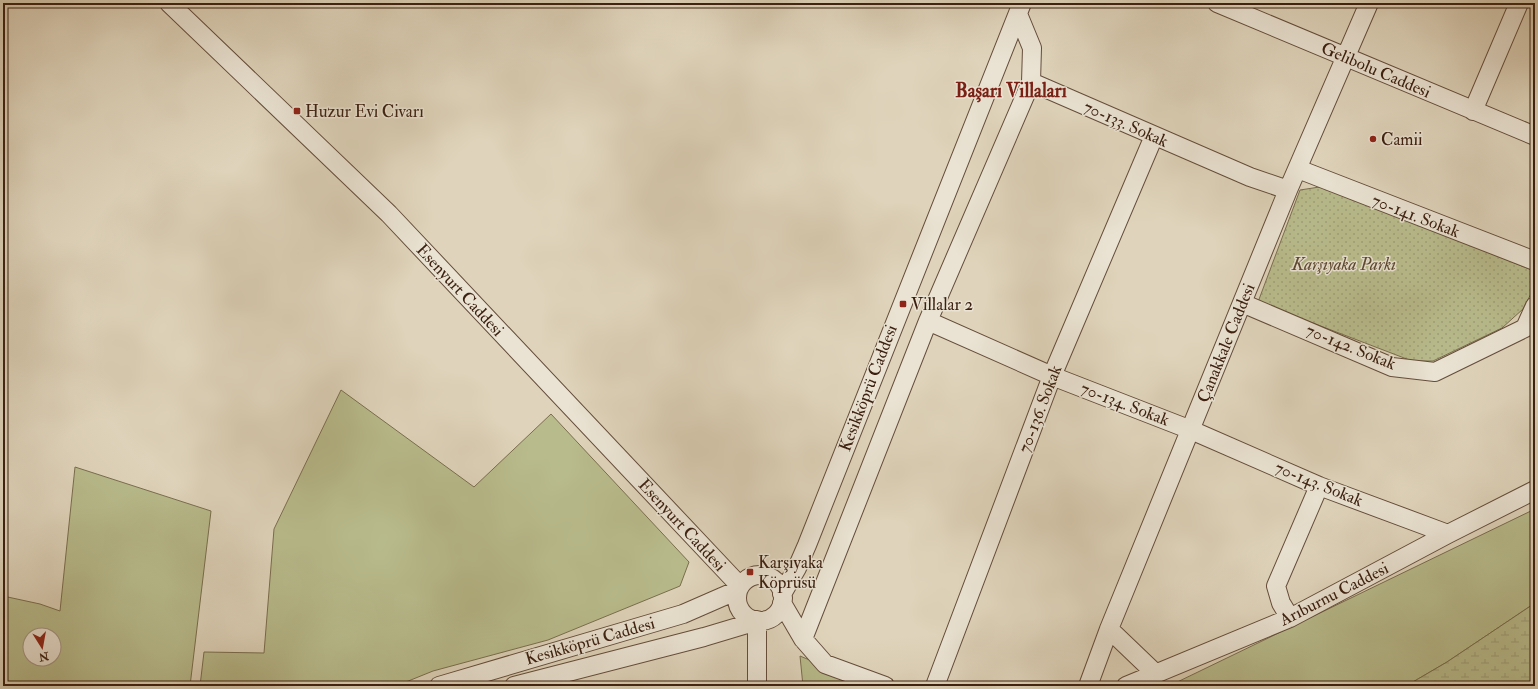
<svg xmlns="http://www.w3.org/2000/svg" width="1538" height="689" font-family="'IM FELL Double Pica',serif">
<style>
.green{fill:#b8bb8c;stroke:#7a6e4e;fill-rule:evenodd}
.wetland{fill:url(#wetland-marsh);stroke:#7a6e4e}
.park{fill:url(#park-dots);stroke:#7a6e4e}
.lines{fill:none;stroke-linecap:round;stroke-linejoin:round}
.minor-casing{stroke:#654d3b;stroke-width:20}
.minor{stroke:#eae3d3;stroke-width:18}
.poi-dot{fill:#8f2418;stroke:#eae3d3;stroke-width:1.5}
.labels{text-anchor:middle;dominant-baseline:central;stroke-width:3;stroke-linejoin:round;paint-order:stroke}
.street-label{font-size:17px;fill:#3c2010;stroke:#eae3d3}
.poi-label{font-size:17px;fill:#3c2010;stroke:#eae3d3;text-anchor:start}
.park-label{font-size:17px;font-style:italic;fill:#5b472f;stroke:#eae3d3}
.quarter-label{font-size:19px;font-weight:bold;fill:#7a1f14;stroke:#eae3d3}
</style>
<defs>
<pattern id="wetland-marsh" width="20" height="14" patternUnits="userSpaceOnUse"><rect width="20" height="14" fill="#b8bb8c"/><path d="M1 5h8M5 5V1M11 12h8M15 12V8" fill="none" stroke="#9fa078"/></pattern>
<pattern id="park-dots" width="8" height="8" patternUnits="userSpaceOnUse"><rect width="8" height="8" fill="#b8bb8c"/><path d="M2 2h.1M6 6h.1" fill="none" stroke="#9fa078" stroke-width="1.8" stroke-linecap="round"/></pattern>
</defs>
<rect width="100%" height="100%" fill="#dfd4bb"/>
<filter id="stains"><feTurbulence type="fractalNoise" baseFrequency=".005" numOctaves="4"/><feColorMatrix values="0 0 0 0 .2 0 0 0 0 .09 0 0 0 0 .02 0 0 0 .5 -.17"/></filter>
<radialGradient id="worn" r=".72"><stop offset=".6" stop-color="#630" stop-opacity="0"/><stop offset="1" stop-color="#630" stop-opacity=".3"/></radialGradient>
<path class="green" d="M 341,390 L 474,487 L 551,414 L 689,562 L 680,586 L 548,640 L 433,671 L 396,686 L 200,686 L 204,652 L 264,653 L 274,529 Z
M 75,467 L 211,511 L 190,686 L 13,686 L 3,682 L 3,596 L 40,604 L 60,611 ZM 30,635 L 54,635 L 54,659 L 30,659 Z
M 1535,509 L 1535,603 L 1447,662 L 1406,686 L 1169,686 Z
M 800,656 L 872,686 L 803,686 Z"/>
<path class="wetland" d="M 1535,603 L 1535,686 L 1406,686 L 1447,662 Z"/>
<path class="park" d="M 1326,186 L 1534,271 L 1535,286 L 1523,309 L 1502,328 L 1433,361 L 1412,361 L 1258,302 L 1300,190 Z"/>
<g class="lines">
<defs>
<path id="minor" d="M 169,3 L 389,214 L 740,586
M 1217,3 L 1535,136
M 1018,14 L 1032,48 L 1031,82 L 1250,177 L 1288,190
M 1473,111 L 1519,3
M 1298,169 L 1535,261
M 1242,303 L 1392,367 L 1435,372 L 1525,328 L 1535,306
M 928,321 L 1052,376 L 1191,430 L 1319,486 L 1448,534
M737 598a23 23 0 1 1 46 0a23 23 0 1 1-46 0Z
M 782,594 L 797,568 L 807,545 L 1022,3
M 782,603 L 803,639 L 825,664 L 885,686
M 1290,618 L 1281,603 L 1276,586 L 1319,486
M 1109,629 L 1156,674
M 803,639 L 928,321 L 1031,82
M 439,686 L 683,614 L 738,590
M 514,686 L 704,637 L 744,625 L 756,620
M 757,686 L 757,620
M 935,686 L 1052,376 L 1154,136
M 1088,686 L 1109,629 L 1288,190 L 1369,3
M 1126,686 L 1290,618 L 1448,534 L 1535,490"/>
</defs>
<use href="#minor" class="minor-casing"/>
<use href="#minor" class="minor"/>
</g>
<g class="poi-dot">
<rect x="293" y="107" width="8" height="8" rx="2"/>
<circle cx="1373" cy="139" r="4"/>
<rect x="899" y="300" width="8" height="8" rx="2"/>
<rect x="746" y="568" width="8" height="8" rx="2"/>
</g>
<g class="labels">
<g class="street-label">
<text transform="translate(1376 70) rotate(23)">Gelibolu Caddesi</text>
<text transform="translate(1126 124) rotate(24)">70-133. Sokak</text>
<text transform="translate(1416 216) rotate(21)">70-141. Sokak</text>
<text transform="translate(460 290) rotate(47)">Esenyurt Caddesi</text>
<text transform="translate(1226 343) rotate(-68)">Çanakkale Caddesi</text>
<text transform="translate(1351 347) rotate(22)">70-142. Sokak</text>
<text transform="translate(868 388) rotate(-69)">Kesikköprü Caddesi</text>
<text transform="translate(1125 404) rotate(21)">70-134. Sokak</text>
<text transform="translate(1040 409) rotate(-69)">70-136. Sokak</text>
<text transform="translate(1319 484) rotate(22)">70-143. Sokak</text>
<text transform="translate(682 525) rotate(47)">Esenyurt Caddesi</text>
<text transform="translate(1334 594) rotate(-27)">Arıburnu Caddesi</text>
<text transform="translate(590 641) rotate(-16)">Kesikköprü Caddesi</text>
</g>
<g class="poi-label">
<text x="305" y="111">Huzur Evi Civarı</text>
<text x="1381" y="139">Camii</text>
<text x="911" y="304">Villalar 2</text>
<text x="758" y="562">Karşıyaka<tspan x="758" dy="20">Köprüsü</tspan></text>
</g>
<g class="park-label">
<text x="1344" y="264">Karşıyaka Parkı</text>
</g>
<g class="quarter-label">
<text x="1011" y="91">Başarı Villaları</text>
</g>
</g>
<rect width="1538" height="689" fill="none" stroke="#dfd4bb" stroke-width="16"/>
<rect x="4" y="4" width="1530" height="681" fill="none" stroke="#3c2010" stroke-width="2"/>
<rect x="8" y="8" width="1522" height="673" fill="none" stroke="#3c2010"/>
<g transform="translate(42 647) rotate(169)"><circle r="19" fill="#eae3d3" stroke="#a49585"/>
<path d="M0-3L7 15L0 10L-7 15Z" fill="#8f2418"/>
<text y="-6" font-size="11" font-weight="bold" text-anchor="middle" fill="#3c2010">N</text>
</g>
<rect width="100%" height="100%" filter="url(#stains)"/>
<rect width="100%" height="100%" fill="url(#worn)"/>
</svg>
